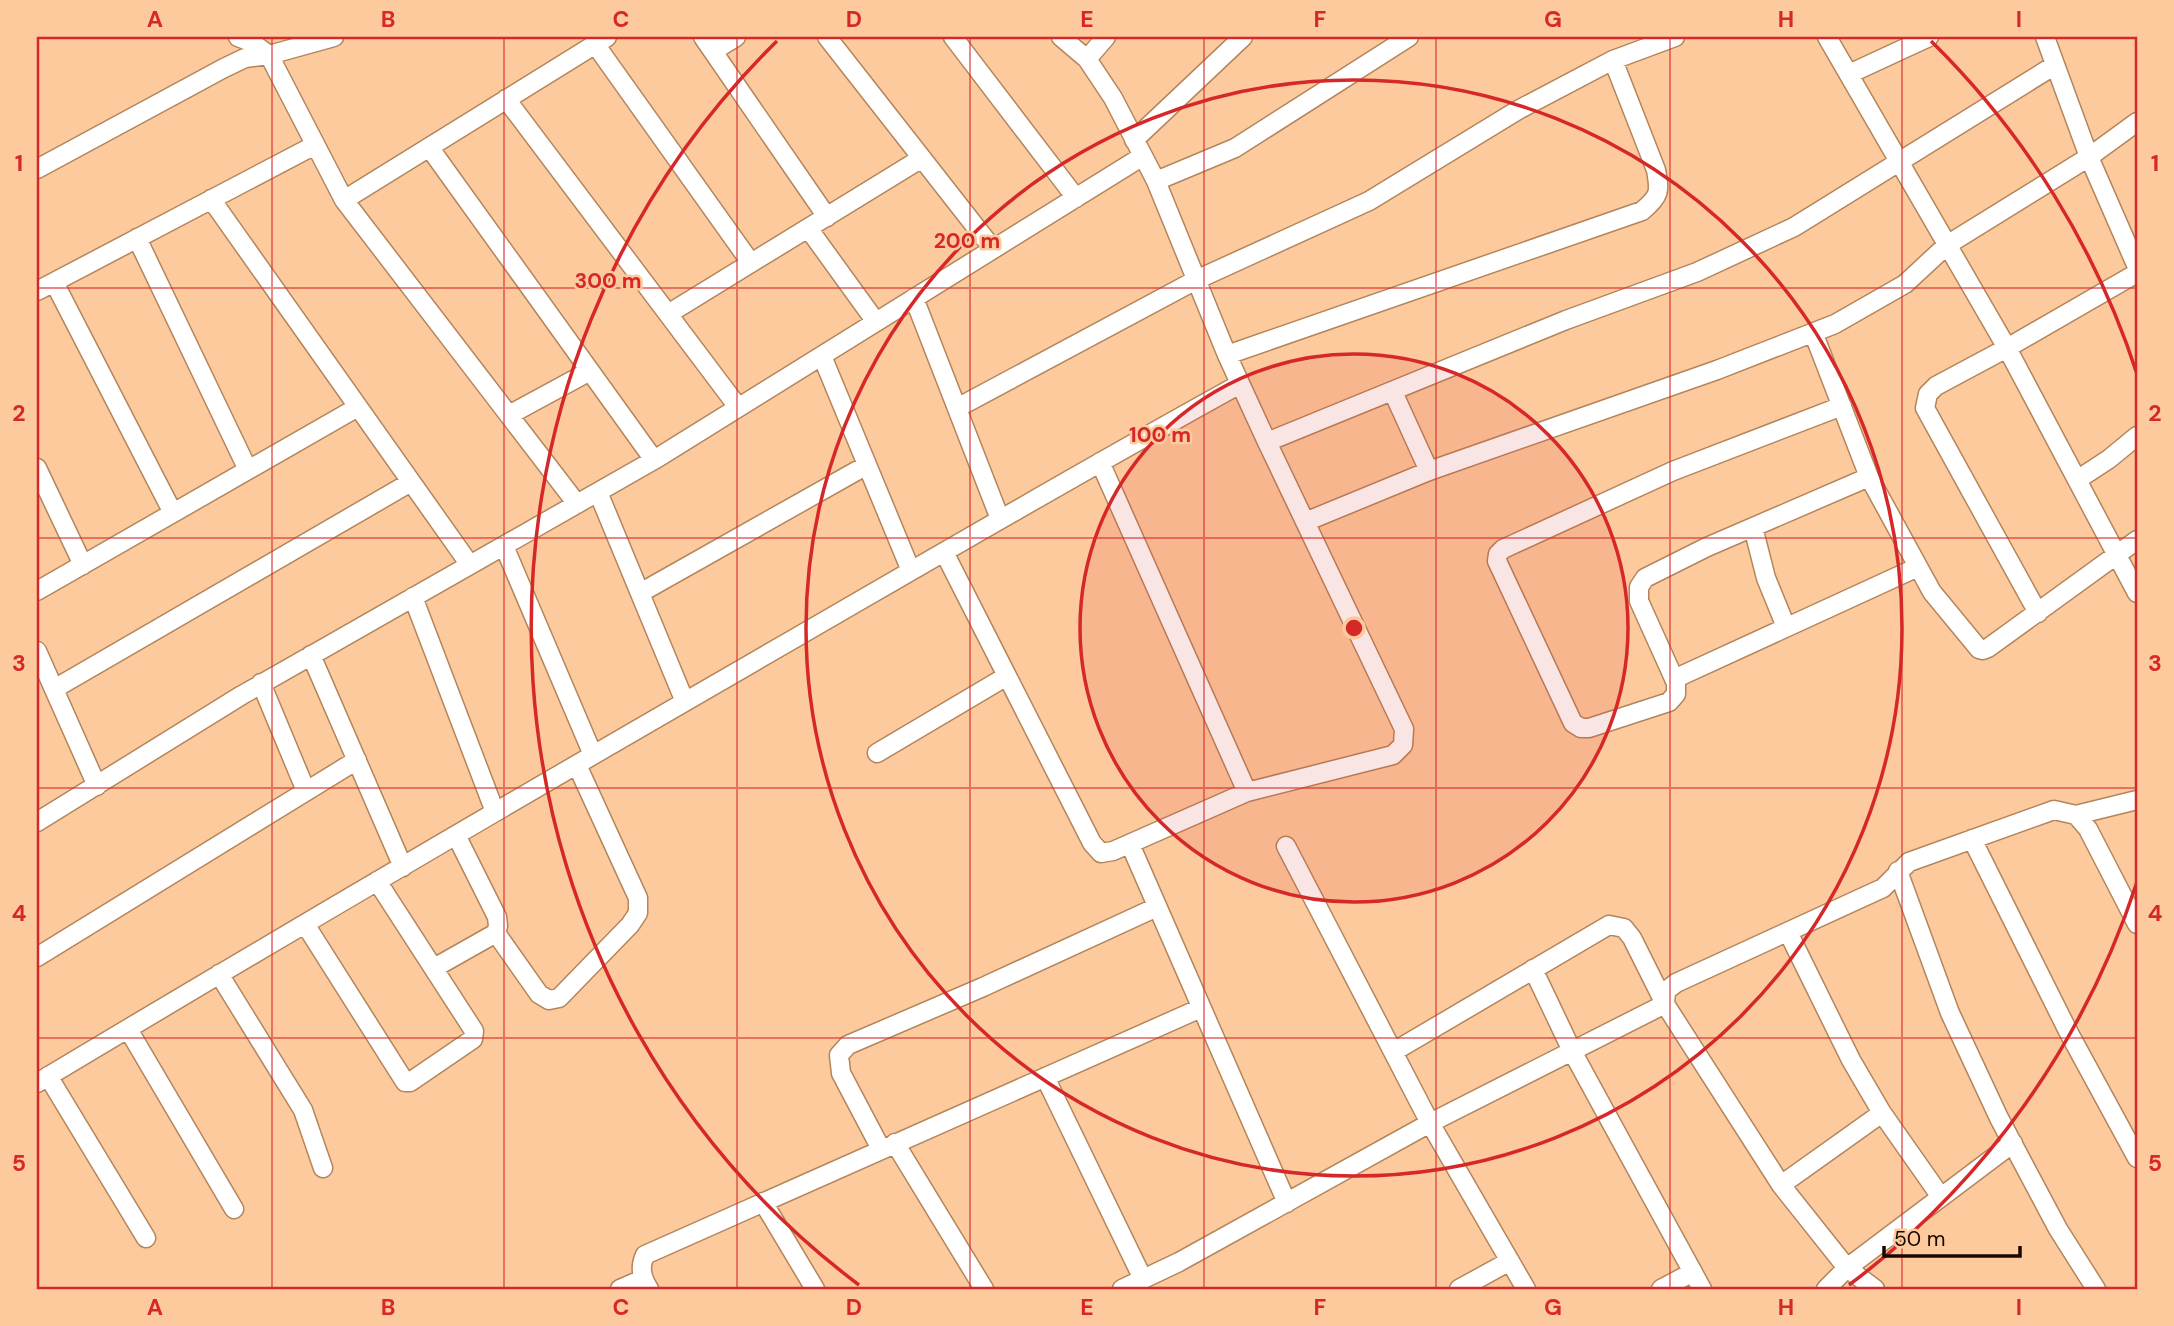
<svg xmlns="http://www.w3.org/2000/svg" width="2174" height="1326" font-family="'DM Sans',sans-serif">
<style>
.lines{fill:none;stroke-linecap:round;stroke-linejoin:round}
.street-casing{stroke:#b4855b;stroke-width:21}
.street{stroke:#fff;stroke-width:18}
.grid{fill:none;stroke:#d62828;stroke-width:2;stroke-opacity:0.55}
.ring{fill:none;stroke:#d62828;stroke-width:3.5}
.centre{fill:#d62828;stroke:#fdca9e;stroke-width:3.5}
.ring-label{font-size:21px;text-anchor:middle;font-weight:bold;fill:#d62828;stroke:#fdca9e;stroke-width:5;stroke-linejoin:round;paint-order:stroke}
.neatline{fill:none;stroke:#d62828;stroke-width:2.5}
.grid-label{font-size:23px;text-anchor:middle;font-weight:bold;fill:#d62828}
</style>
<rect width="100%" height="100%" fill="#fdca9e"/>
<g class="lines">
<defs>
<path id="street" d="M 238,37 L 251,42 L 269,55 L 344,200 L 577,504
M 703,37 L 827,217
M 827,37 L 993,249
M 953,37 L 1076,198
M 1827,37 L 2007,348 L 2137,593
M 2045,37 L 2089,157 L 2137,267
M 595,44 L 751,263
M 713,51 L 736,37
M 1087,59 L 1106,37
M 1849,74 L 1929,37
M 506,99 L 738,407
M 1134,140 L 1243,37
M 429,147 L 654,460
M 37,169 L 224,68 L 245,58 L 269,55 L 334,37
M 1156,181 L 1235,148 L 1409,37
M 211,199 L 470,565
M 344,200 L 607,37
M 808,228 L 876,322
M 137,238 L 248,470
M 54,282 L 173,513
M 37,291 L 315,145
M 914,298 L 1000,519
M 668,314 L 922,158
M 1813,332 L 1869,477 L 1932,592 L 1979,649 L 1983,650 L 1988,648 L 2137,540
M 1227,355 L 1642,211 C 1660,196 1660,192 1656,170 L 1613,60
M 822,356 L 911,571
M 1393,392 L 1429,471
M 1842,406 L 1673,471 L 1503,549 L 1498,554 L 1497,561 L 1573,723 L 1581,728 L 1589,728 L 1669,702 L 1676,694 L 1676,683 L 1639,601 L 1639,587 L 1645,578 L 1707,547 L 1869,477
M 957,408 L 1196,280 L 1369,201 L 1518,110 L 1613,60 L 1675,37
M 509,415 L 590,371
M 1267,442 L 1566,320 L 1697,272 L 1794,227 L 2055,65
M 1100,462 L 1247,792
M 37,468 L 83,565
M 2077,480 L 2109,459 L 2137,436
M 598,492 L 685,702
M 1305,522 L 1429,471 L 1717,370 L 1835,324 L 1905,284 L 1947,245 L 2089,157 L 2137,122
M 1753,527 L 1766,578 L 1786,627
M 504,546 L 593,755
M 944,552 L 1092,843 L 1101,853 L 1113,851 L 1247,792 L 1393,755 L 1403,745 L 1404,729 L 1267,442 L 1227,355 L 1156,181 L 1113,98 L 1087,59 L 1061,37
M 37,591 L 358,407
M 640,593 L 867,465
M 413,597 L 495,812
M 2038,613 L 1925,408 L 1928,394 L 1936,386 L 2007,348 L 2137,273
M 37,651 L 97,786
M 311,655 L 403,867
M 1674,679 L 1918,567
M 261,683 L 306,791
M 54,689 L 411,482
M 877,753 L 1007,676
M 2076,815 L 2088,829 L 2137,924
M 37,822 L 242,695 L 654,460 L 1143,156
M 456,835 L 497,917 L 498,926 L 496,933 L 539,994 L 549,1000 L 559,998 L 630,925 L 638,913 L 638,898 L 577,765
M 1972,839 L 2069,1033 L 2137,1158
M 1130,844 L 1287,1203
M 1286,846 L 1430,1123 L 1526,1289
M 1898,871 L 1950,1013 L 1999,1118 L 2058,1229 L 2096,1289
M 305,924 L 405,1082 L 410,1082 L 473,1039 L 474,1031 L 377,881
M 1788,932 L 1851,1060 L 1882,1113 L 1941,1197
M 37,957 L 357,760
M 434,968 L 496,933
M 1533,969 L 1572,1051 L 1702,1289
M 219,974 L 303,1110 L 323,1168
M 1665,1004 L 1666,991 L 1676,983 L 1883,888 L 1909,862 L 2054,810 L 2076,815 L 2137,800
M 128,1029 L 234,1209
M 1393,1052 L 1609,925 L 1624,928 L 1632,938 L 1665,1004 L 1781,1185 L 1847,1268 L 1875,1289
M 48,1076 L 146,1238
M 1045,1077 L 1143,1279
M 37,1083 C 289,932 542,784 797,637 C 944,552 1091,466 1240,384
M 895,1143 L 984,1289
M 881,1149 L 841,1073 L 839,1055 L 848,1045 L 983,987 L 1157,907
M 1781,1185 L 1882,1113
M 763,1202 L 815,1289
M 620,1289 L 643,1279
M 649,1289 C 642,1278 639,1268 645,1255 L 1201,1008
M 1122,1289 L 1179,1262 L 1430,1123 L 1665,1004
M 1459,1289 L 1510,1261
M 1661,1289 L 1693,1272
M 1826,1289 L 1847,1268 L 2013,1143"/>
</defs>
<use href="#street" class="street-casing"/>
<use href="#street" class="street"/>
</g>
<path class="grid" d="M 272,37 L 272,1289M 504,37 L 504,1289M 737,37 L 737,1289M 970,37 L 970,1289M 1204,37 L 1204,1289M 1436,37 L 1436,1289M 1670,37 L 1670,1289M 1902,37 L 1902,1289M 37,288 L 2137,288M 37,538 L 2137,538M 37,788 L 2137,788M 37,1038 L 2137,1038"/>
<circle cx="1354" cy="628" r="274" fill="#d62828" fill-opacity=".12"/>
<g class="ring">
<circle cx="1354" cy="628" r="274"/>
<circle cx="1354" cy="628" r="548"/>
<path d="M2137 882A823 823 0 0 1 1849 1285M859 1285A823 823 0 0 1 777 41M1931 41A823 823 0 0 1 2137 374"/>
</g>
<circle cx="1354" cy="628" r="10" class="centre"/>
<g class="ring-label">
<text x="967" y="248">200 m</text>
<text x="608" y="288">300 m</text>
<text x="1160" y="442">100 m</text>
</g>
<rect width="2174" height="1326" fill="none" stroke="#fdca9e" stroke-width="77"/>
<path d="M1884 1246v10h136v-10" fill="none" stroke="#190800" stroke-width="3.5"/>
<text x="1894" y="1246" font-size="21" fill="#190800" stroke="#fdca9e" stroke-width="5" paint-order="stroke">50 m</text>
<rect x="38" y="38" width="2098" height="1250" class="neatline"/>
<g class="grid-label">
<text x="155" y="27">A</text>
<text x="388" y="27">B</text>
<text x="621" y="27">C</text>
<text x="854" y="27">D</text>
<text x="1087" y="27">E</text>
<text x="1320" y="27">F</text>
<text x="1553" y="27">G</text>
<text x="1786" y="27">H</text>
<text x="2019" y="27">I</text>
<text x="19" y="171">1</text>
<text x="2155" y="171">1</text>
<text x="19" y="421">2</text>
<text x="2155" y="421">2</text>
<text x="19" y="671">3</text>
<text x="2155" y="671">3</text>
<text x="19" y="921">4</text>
<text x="2155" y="921">4</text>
<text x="19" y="1171">5</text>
<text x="2155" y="1171">5</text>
<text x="155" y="1315">A</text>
<text x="388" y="1315">B</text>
<text x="621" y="1315">C</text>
<text x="854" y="1315">D</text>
<text x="1087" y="1315">E</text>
<text x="1320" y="1315">F</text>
<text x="1553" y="1315">G</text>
<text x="1786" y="1315">H</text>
<text x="2019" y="1315">I</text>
</g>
</svg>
